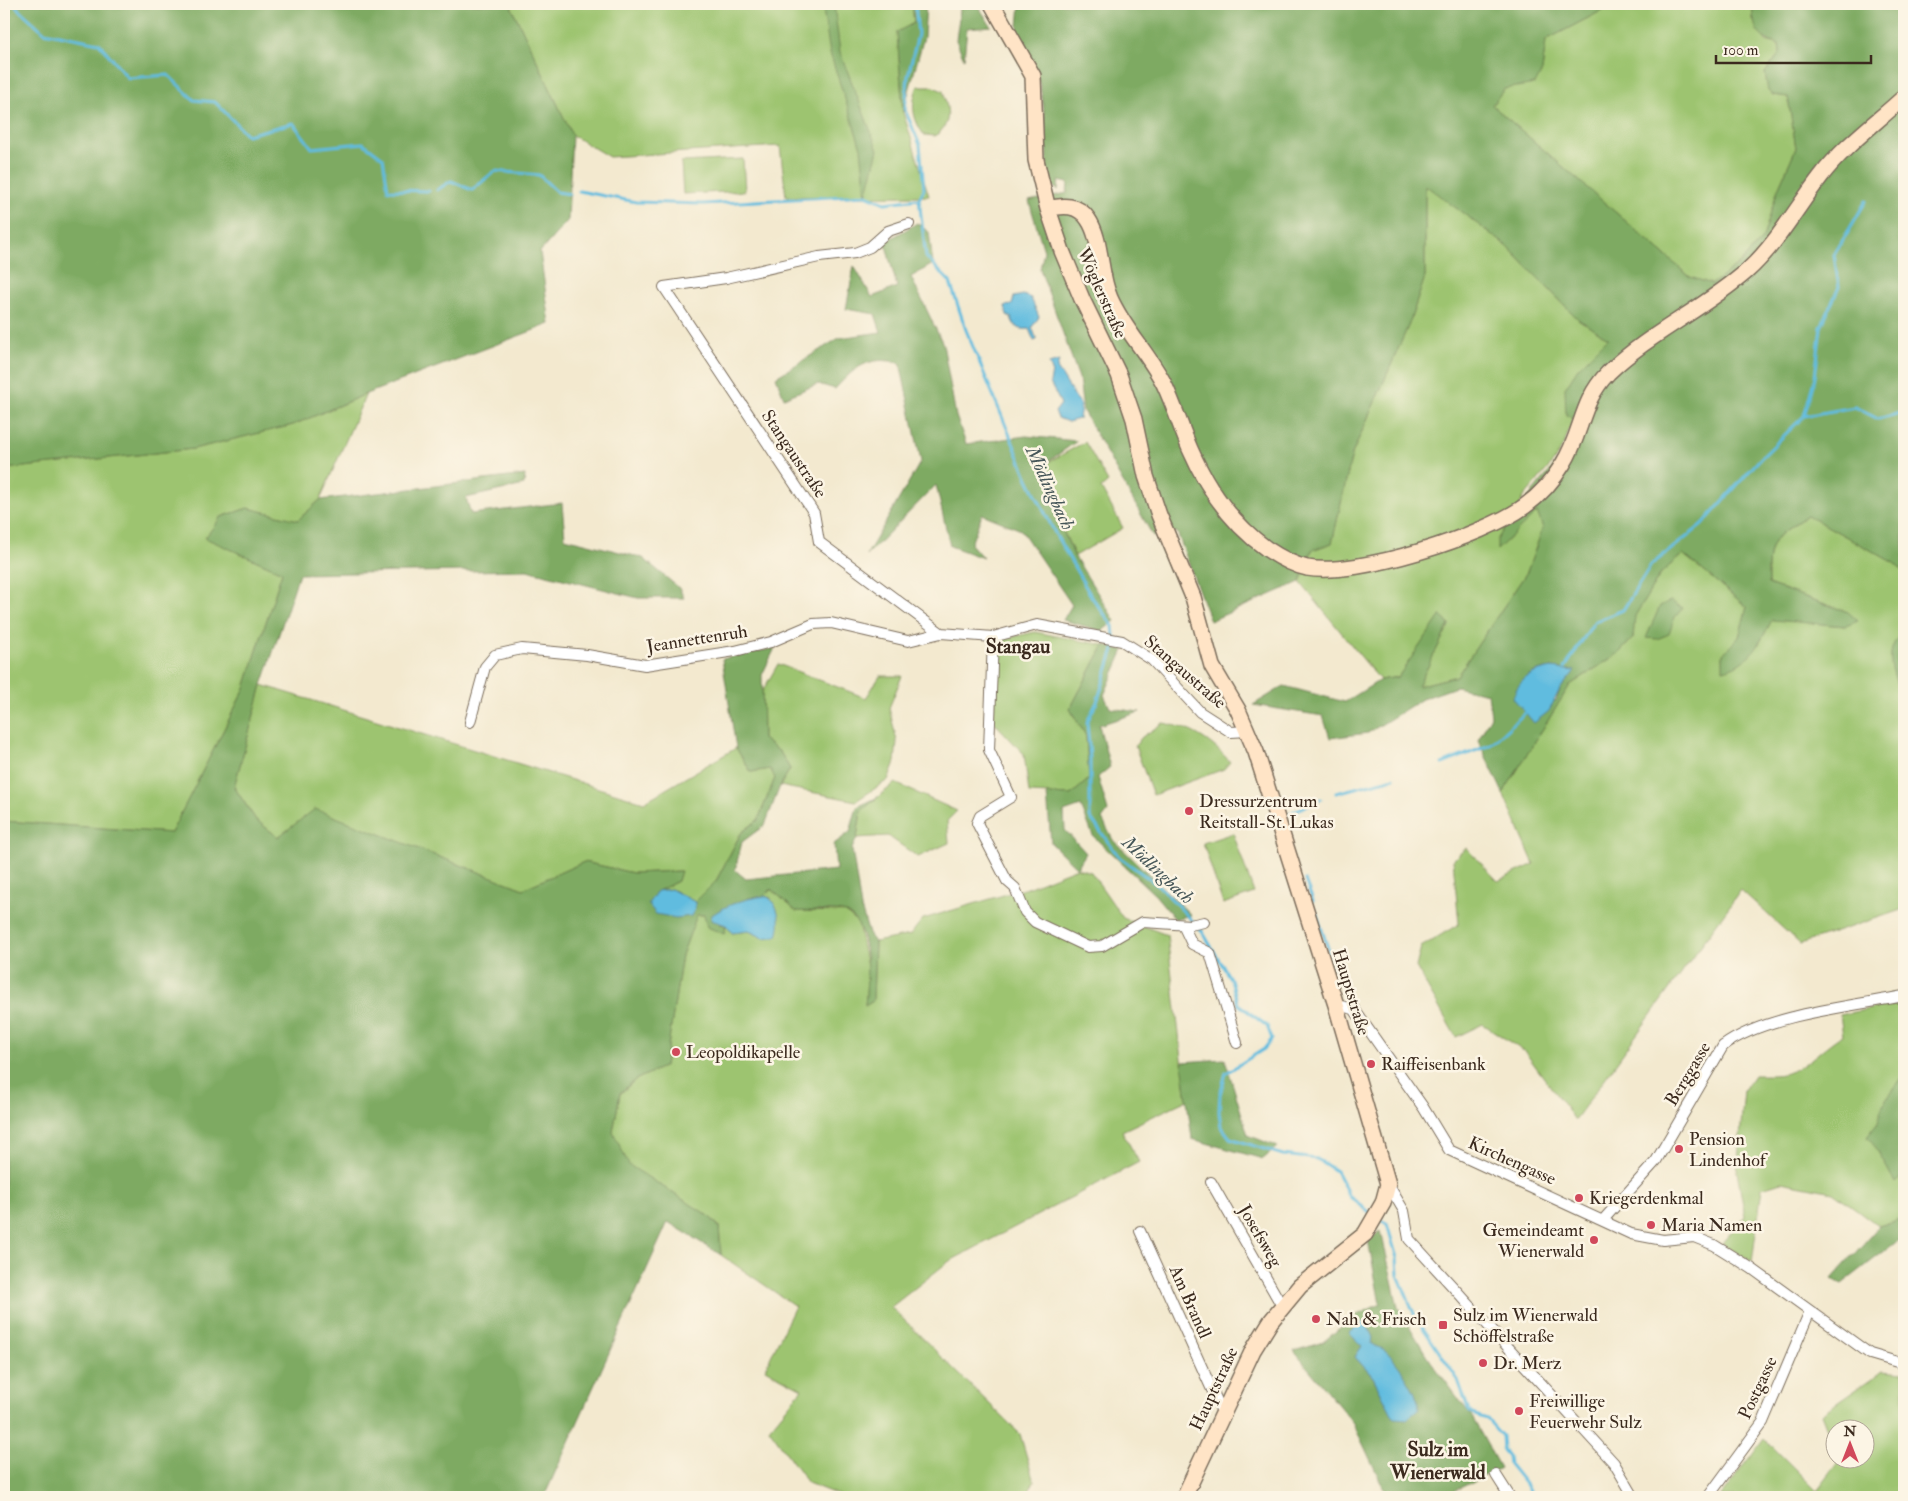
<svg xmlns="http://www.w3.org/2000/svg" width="1908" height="1501" font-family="'IM FELL Double Pica',serif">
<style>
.green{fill:#9dc46f;stroke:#6c7746}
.forest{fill:#7eaa62;stroke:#5c6a40;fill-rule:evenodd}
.water{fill:#61bcdf;stroke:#4e737e}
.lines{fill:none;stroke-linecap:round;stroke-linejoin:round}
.stream{stroke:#61bcdf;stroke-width:3}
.street-casing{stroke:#7b6d5c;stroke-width:12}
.secondary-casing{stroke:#7b6d5c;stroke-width:18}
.street{stroke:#fff;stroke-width:10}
.secondary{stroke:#ffe4c6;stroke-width:15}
.poi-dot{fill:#d1495b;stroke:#fcf5e5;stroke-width:2}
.labels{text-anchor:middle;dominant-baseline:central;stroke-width:5;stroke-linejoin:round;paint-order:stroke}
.street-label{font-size:18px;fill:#3b2a1e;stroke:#fcf5e5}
.poi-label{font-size:18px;fill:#3b2a1e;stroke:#fcf5e5;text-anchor:start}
.water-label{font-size:19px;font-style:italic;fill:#465658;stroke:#fcf5e5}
.quarter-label{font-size:20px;font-weight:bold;fill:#3b2a1e;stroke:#fcf5e5}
</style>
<rect width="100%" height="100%" fill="#fcf5e5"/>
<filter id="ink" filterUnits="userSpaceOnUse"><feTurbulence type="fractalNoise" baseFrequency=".02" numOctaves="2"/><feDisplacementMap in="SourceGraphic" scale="10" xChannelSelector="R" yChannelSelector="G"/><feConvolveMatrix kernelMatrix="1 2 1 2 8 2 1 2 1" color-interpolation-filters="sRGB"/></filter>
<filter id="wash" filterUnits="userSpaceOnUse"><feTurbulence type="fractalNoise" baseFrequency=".0096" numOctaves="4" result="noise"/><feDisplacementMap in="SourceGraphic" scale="20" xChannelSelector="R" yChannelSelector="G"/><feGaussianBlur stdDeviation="1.12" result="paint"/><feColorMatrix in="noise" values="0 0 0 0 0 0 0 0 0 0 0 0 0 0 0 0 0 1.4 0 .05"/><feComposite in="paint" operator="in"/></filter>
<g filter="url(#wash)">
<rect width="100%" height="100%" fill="#f3e9cf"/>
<path class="green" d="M 510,4 L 912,4 L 914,23 L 897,32 L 903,112 L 929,196 L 786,197 L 780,146 L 609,157 L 572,135 Z
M 1610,4 L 1752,4 L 1753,20 L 1766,41 L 1779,45 L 1780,53 L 1765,73 L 1773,95 L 1788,97 L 1796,148 L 1778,189 L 1763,238 L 1739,264 L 1712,285 L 1690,277 L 1492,105 L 1504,89 L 1542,71 L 1546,40 L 1607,8 Z
M 918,86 L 931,86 L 943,91 C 948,110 953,123 935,136 L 924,135 C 913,120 910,104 918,86 Z
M 743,159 L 745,191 L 683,194 L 681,162 Z
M 1425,184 L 1507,246 L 1578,319 L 1608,338 L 1578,368 L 1566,415 L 1573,418 L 1565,442 L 1554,461 L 1524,497 L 1497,549 L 1537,511 L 1543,528 L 1527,572 L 1457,676 L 1418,686 L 1449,625 L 1441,616 L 1398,677 L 1380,680 L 1300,582 L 1312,550 L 1332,543 L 1352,454 L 1409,324 L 1425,277 Z
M 366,394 L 320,500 L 298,520 L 248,508 L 221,517 L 206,538 L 282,572 L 245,688 L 171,833 L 4,821 L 4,469 L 193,449 L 293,425 Z
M 1085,442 L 1108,482 L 1101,488 L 1123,528 L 1075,556 L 1055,513 L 1063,508 L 1043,465 Z
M 1807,515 L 1894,563 L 1904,572 L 1904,909 L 1800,944 L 1741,890 L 1575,1120 L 1525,1052 L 1483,1024 L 1456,1037 L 1416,967 L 1421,947 L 1459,924 L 1453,860 L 1466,848 L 1498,881 L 1534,864 L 1503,793 L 1570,685 L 1619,653 L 1633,638 L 1634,617 L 1661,573 L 1683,554 L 1747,607 L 1739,637 L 1723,654 L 1724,670 L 1759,644 L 1772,619 L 1845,626 L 1848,612 L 1768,584 C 1767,538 1772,541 1807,515 Z
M 1035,632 L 1104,645 L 1070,709 L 1086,736 L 1089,779 L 1071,795 L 1029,793 L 1024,754 L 993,721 L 998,640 Z
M 778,664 L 866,698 L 880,676 L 902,676 L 889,708 L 897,741 L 895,762 L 888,780 L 856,801 L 780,786 L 790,769 L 780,752 L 763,740 L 762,692 Z
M 262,685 L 644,802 L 736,748 L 751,772 L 771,769 L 775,778 L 758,820 L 741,833 L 716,881 L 695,902 L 671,889 L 657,891 L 678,881 L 680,871 L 633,873 L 584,862 L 523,889 L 316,810 L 278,837 L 256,820 L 234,787 Z
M 1163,723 C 1190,727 1212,741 1230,762 L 1224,769 L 1153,795 L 1135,746 L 1142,737 Z
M 895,783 L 957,811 L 947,821 L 949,843 L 918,857 L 888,836 L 857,838 L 861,811 Z
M 1233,833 L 1254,893 L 1223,904 L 1203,843 Z
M 1077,868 L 1091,872 L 1123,918 L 1167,935 L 1187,1100 L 1122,1131 L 1139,1162 L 948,1262 L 891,1307 L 1020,1434 L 1034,1481 L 1026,1497 L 843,1497 L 808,1483 L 769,1429 L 802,1389 L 765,1369 L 795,1306 L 721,1255 L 719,1226 L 709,1216 L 628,1165 L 613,1132 L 620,1094 L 635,1080 L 665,1066 L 682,955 L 697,914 L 703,915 L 724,934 L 726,925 L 732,933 L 749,931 L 764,938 L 771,898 L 765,896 L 771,889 L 796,911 L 845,912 L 858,923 L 868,971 L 865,1006 L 873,1001 L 875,942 L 910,935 L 923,919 L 1027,888 Z
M 1904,1002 L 1904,1218 L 1879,1226 L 1833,1192 L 1781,1182 L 1762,1188 L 1752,1262 L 1722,1243 L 1745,1216 L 1737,1172 L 1744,1090 L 1754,1075 C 1765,1075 1780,1076 1790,1072 C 1807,1066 1825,1045 1843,1035 L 1840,1015 Z
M 1883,1371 L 1904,1373 L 1904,1497 L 1720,1497 L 1764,1438 L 1817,1491 L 1840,1461 L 1840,1459 L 1866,1458 L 1866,1428 L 1836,1428 L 1835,1449 L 1821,1414 Z"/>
<path class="forest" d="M 4,4 L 510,4 L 572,135 L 568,220 L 540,252 L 550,324 L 366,394 L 293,425 L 193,449 L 4,469 Z
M 822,4 L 834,4 L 840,52 L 878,150 L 866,196 L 861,148 L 830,53 Z
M 912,4 L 926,4 L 924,37 L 903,112 L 897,32 L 914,23 Z
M 958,4 L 977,4 L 991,26 L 967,28 L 964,59 L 956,40 L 960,10 Z
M 1020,4 L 1610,4 L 1607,8 L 1546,40 L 1542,71 L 1535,84 L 1504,89 L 1492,105 L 1690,277 L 1712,284 L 1739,264 L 1763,238 L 1778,189 L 1796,148 L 1788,97 L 1773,95 L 1768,91 L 1765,73 L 1780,53 L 1779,45 C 1755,37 1754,28 1752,4 L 1904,4 L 1904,572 L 1894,563 L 1807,515 C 1772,541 1767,538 1768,584 L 1848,612 L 1858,621 L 1846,626 L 1772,620 C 1761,641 1749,665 1723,670 L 1723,654 L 1739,637 L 1747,607 L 1683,554 L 1661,573 L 1635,616 L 1633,638 L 1619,653 L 1570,685 L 1503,793 L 1478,740 L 1491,716 L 1488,694 L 1456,687 L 1422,699 L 1368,733 L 1330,738 L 1323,716 L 1253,705 L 1284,686 L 1345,702 L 1380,680 L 1398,677 L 1441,615 L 1449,625 L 1418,686 L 1457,676 L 1527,572 L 1543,528 L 1537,512 L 1497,550 L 1497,540 L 1508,522 L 1587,426 L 1566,415 L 1565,388 L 1578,368 L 1608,338 L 1578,319 L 1507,246 L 1425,185 L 1425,277 L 1409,324 L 1352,454 L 1332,543 L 1312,550 L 1300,582 L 1210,621 L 1177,532 L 1153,536 L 1083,411 L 1079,378 L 1040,269 L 1044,251 L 1029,201 L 1067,193 L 1068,183 L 1059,181 L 1058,190 L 1052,186 L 1048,178 C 1044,132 1049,74 1017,38 ZM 1552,668 L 1575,671 L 1560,689 L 1556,701 L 1516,690 C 1527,674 1533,671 1552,668 Z
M 917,223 L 929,232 L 933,264 L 911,277 L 943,344 L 956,416 L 966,444 L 1026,436 L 1077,441 L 1043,465 L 1064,508 L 1055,513 L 1075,557 L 1115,621 L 1102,631 L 1063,620 L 1072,605 L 1021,530 L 982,514 L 971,544 L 983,558 L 950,546 L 936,485 L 866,556 L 921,461 L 900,363 C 869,355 855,367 835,389 L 818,384 L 784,398 L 776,377 L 839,338 L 881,332 L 875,314 L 846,309 L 854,266 L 872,297 L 897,287 L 885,242 Z
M 525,475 L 524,485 L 466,498 L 471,514 L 562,503 L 565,538 L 643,558 L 679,588 L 684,598 L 638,598 L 527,570 L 299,574 L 262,685 L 234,787 L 256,820 L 278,837 L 315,809 L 523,889 L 584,862 L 633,873 L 681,871 L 678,881 L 658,891 L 695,909 L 695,902 L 716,881 L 741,833 L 758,820 L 775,778 L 770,769 L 751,772 L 736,748 L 722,659 L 775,648 L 762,675 L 763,739 L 780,752 L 790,769 L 780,786 L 765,825 L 742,842 L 735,870 L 746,879 L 836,870 L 834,844 L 850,832 L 857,807 L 878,797 L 861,811 L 857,838 L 852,849 L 861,908 L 870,937 L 875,942 L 873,1001 L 865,1006 C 867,983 872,925 846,913 C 837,909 807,912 796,911 L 771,889 L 765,896 L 749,898 L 719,924 L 726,925 L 724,934 L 707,927 L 704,915 L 697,915 L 682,955 L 665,1066 L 635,1080 L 620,1093 L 613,1132 L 629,1165 L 709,1216 L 719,1227 L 721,1255 L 668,1222 L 544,1497 L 4,1497 L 4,821 L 171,833 L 245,688 L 282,572 L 205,538 L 221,517 L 248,508 L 298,520 L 320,500 Z
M 1670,601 L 1683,608 L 1675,617 L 1669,634 L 1657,639 L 1646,638 L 1660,606 Z
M 1904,631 L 1904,676 L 1897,684 C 1889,662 1886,648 1904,631 Z
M 1104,645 L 1124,650 L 1104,695 L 1110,708 L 1140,712 L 1099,725 L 1110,767 L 1098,777 L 1108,811 L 1102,819 L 1113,840 L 1191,915 L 1175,919 L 1156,896 L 1093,836 L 1081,806 L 1064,812 L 1065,830 L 1086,853 L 1077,868 L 1051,843 L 1047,794 L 1071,795 L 1089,779 L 1086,736 L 1070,709 Z
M 1225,1059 L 1248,1135 L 1278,1147 L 1263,1159 L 1192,1139 L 1182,1062 Z
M 1904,1075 L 1904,1175 L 1895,1183 L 1877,1149 L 1867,1137 L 1877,1124 L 1886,1099 Z
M 1904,1218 L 1904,1236 L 1842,1284 L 1832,1279 L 1879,1226 Z
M 1381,1231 L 1398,1307 L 1427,1356 L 1472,1417 L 1500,1468 L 1442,1497 L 1388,1497 L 1353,1423 L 1294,1351 L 1323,1342 L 1353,1317 L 1380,1304 L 1368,1240 ZM 1362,1346 L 1394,1417 L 1373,1377 L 1355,1357 Z"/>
<path class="water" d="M 1023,295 L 1031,298 L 1039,317 L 1032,327 L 1037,340 L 1034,341 L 1029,329 C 1018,330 1014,327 1011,317 L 1007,315 L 1005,306 L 1012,305 L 1014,297 Z
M 1059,361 L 1057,368 L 1081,406 L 1079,419 L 1068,422 L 1058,418 L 1055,412 L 1061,404 L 1050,383 L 1052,371 L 1049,364 Z
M 1552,668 L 1575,671 L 1560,689 L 1549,711 L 1534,723 L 1513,698 C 1519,678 1533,671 1552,668 Z
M 671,889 L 695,902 L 695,909 L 691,916 L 676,918 L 656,914 L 648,904 L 657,891 Z
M 765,896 C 779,900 782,924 777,936 L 764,938 L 749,931 L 732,933 L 726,925 L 711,920 L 712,915 C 728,904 746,898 765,896 Z
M 1361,1322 L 1366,1324 L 1373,1336 L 1372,1345 C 1376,1347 1383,1348 1386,1351 C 1397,1362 1420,1394 1419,1409 L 1407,1419 L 1394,1418 L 1373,1377 L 1355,1357 L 1362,1346 L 1349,1333 Z"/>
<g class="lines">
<path class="stream" d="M 13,4 L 44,32 L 99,43 L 128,78 L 168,75 L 194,100 L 215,102 L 247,135 L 293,123 L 312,148 L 363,143 L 383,158 L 388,190 L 429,191
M 915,4 L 918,34 L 908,76 L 905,110 L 920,145 L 924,189 L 919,199 L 926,257 L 950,282 L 966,330 L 1028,479 L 1056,535 L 1091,596 L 1113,626 L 1115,646 L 1097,702 L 1087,722 L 1090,758 L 1090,817 L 1119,857 L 1159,886 L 1202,931 L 1231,980 L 1238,1004 L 1267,1026 L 1272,1039 L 1264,1049 L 1226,1073 L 1220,1094 L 1219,1112 L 1221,1126 L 1230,1138 L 1283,1155 L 1317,1159 L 1336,1171 L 1350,1197 L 1372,1214
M 437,190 L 451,181 L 472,190 L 495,171 L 539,175 L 557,192 L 570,194
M 579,191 L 636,202 L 703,204 L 866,195 L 885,203 L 919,199
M 1804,416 L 1855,407 L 1878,419 L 1904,412
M 1565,668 L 1594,622 L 1623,610 L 1651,565 L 1702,525 L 1760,459 L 1804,416 L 1815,377 L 1821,327 L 1839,287 L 1834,255 L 1866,201
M 1442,764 L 1490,745 L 1525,713
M 1336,793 L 1394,778
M 1288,814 L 1321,799
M 1305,880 L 1313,901
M 1316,912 L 1335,969
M 1379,1219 L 1387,1224 L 1397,1258 L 1398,1275 L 1415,1316 L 1458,1380 L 1469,1411 L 1472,1414 L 1487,1419 L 1502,1436 L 1503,1450 L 1508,1456 L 1509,1464 L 1525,1484 L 1532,1497"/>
</g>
</g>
<g filter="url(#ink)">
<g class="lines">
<defs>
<path id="street" d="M 909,224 L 888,231 L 870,247 L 855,253 L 819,257 L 726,278 L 664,287 L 814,513 L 819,542 L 941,633 L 993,637 L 1037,625 L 1122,641 L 1152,660 L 1200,712 L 1231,732 L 1248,731
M 993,637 L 989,750 L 1011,797 L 980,816 L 977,823 L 1007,881 L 1015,888 L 1025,912 L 1035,922 L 1088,947 L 1102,946 L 1143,922 L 1190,925 L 1204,922
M 470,722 L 485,667 L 495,655 L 522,649 L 587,655 L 645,665 L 735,651 L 771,642 L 813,624 L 831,623 L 908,641 L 941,633
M 1183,925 L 1192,944 L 1210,953 L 1237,1043
M 1336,1005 L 1354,1009 L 1423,1107 L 1449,1150 L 1631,1234 L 1663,1240 L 1694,1237 L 1714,1245 L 1751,1268 L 1870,1354 L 1904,1364
M 1211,1182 L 1282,1306
M 1388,1184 L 1404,1211 L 1409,1239 L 1614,1463 L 1634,1497
M 1603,1220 L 1656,1161 L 1723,1046 C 1764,1015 1853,1006 1904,996
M 1140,1231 L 1223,1414
M 1496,1475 L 1510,1497
M 1708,1497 L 1763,1422 L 1810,1311"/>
<path id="secondary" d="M 992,4 L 1033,76 L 1036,160 L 1048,209 L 1062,251 L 1082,299 L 1119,375 L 1134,419 L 1146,476 L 1159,515 L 1193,597 L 1212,666 L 1238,710 L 1256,752 L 1336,1005 L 1388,1184 L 1383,1203 L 1365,1234 L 1300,1286 L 1271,1321 L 1253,1350 L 1184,1497
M 1048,209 C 1063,205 1078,204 1088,219 C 1102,239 1099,274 1110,298 C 1124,330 1149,354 1164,384 C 1174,405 1181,428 1190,449 C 1207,488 1232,524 1267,549 C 1279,557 1293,565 1307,568 C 1357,577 1484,536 1525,506 C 1540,495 1554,479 1563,464 C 1583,432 1580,402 1608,373 C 1649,333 1704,309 1747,271 C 1776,245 1797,207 1821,176 C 1844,146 1876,123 1904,97"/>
</defs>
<use href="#street" class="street-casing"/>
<use href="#secondary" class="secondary-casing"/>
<use href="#street" class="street"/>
<use href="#secondary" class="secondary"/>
</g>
</g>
<g class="poi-dot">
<circle cx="1189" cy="811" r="5"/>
<circle cx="676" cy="1052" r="5"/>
<circle cx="1371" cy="1064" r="5"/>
<circle cx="1679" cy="1149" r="5"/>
<circle cx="1579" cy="1198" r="5"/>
<circle cx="1651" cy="1225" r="5"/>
<circle cx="1594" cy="1240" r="5"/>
<circle cx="1316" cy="1319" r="5"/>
<rect x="1438" y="1320" width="10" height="10" rx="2.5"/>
<circle cx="1483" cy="1363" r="5"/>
<circle cx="1519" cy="1411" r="5"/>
</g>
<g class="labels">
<g class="street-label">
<text transform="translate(1102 293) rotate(66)">Wöglerstraße</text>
<text transform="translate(794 454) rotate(56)">Stangaustraße</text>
<text transform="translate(697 639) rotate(-9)">Jeannettenruh</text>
<text transform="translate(1185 672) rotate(41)">Stangaustraße</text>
<text transform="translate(1351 992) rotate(73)">Hauptstraße</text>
<text transform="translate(1688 1074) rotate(-59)">Berggasse</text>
<text transform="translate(1512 1161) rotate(24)">Kirchengasse</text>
<text transform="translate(1260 1236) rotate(60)">Josefsweg</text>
<text transform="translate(1190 1302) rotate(66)">Am Brandl</text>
<text transform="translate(1758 1388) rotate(-65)">Postgasse</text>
<text transform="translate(1214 1389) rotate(-65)">Hauptstraße</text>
</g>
<g class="poi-label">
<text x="1199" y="801">Dressurzentrum<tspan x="1199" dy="21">Reitstall-St. Lukas</tspan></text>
<text x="686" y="1052">Leopoldikapelle</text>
<text x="1381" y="1064">Raiffeisenbank</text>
<text x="1689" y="1139">Pension<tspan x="1689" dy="21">Lindenhof</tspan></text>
<text x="1589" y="1198">Kriegerdenkmal</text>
<text x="1661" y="1225">Maria Namen</text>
<text x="1584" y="1230" text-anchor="end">Gemeindeamt<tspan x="1584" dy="21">Wienerwald</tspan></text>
<text x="1453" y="1315">Sulz im Wienerwald<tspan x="1453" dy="21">Schöffelstraße</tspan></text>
<text x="1326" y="1319">Nah &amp; Frisch</text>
<text x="1493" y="1363">Dr. Merz</text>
<text x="1529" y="1401">Freiwillige<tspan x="1529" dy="21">Feuerwehr Sulz</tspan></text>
</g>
<g class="water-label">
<text transform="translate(1050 488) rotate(65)">Mödlingbach</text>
<text transform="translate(1158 870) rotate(43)">Mödlingbach</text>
</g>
<g class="quarter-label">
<text x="1018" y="646">Stangau</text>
<text x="1438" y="1449">Sulz im<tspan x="1438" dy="23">Wienerwald</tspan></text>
</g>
</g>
<rect width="1908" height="1501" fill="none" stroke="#fcf5e5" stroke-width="20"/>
<g transform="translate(1850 1444)"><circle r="24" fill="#fcf5e5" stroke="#afa495"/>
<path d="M0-4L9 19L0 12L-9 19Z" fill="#d1495b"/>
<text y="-8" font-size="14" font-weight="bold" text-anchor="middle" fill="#3b2a1e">N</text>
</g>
<path d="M1716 55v8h155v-8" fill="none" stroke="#3b2a1e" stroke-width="2.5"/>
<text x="1723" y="55" font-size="15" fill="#3b2a1e" stroke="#fcf5e5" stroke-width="4" paint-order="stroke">100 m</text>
</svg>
